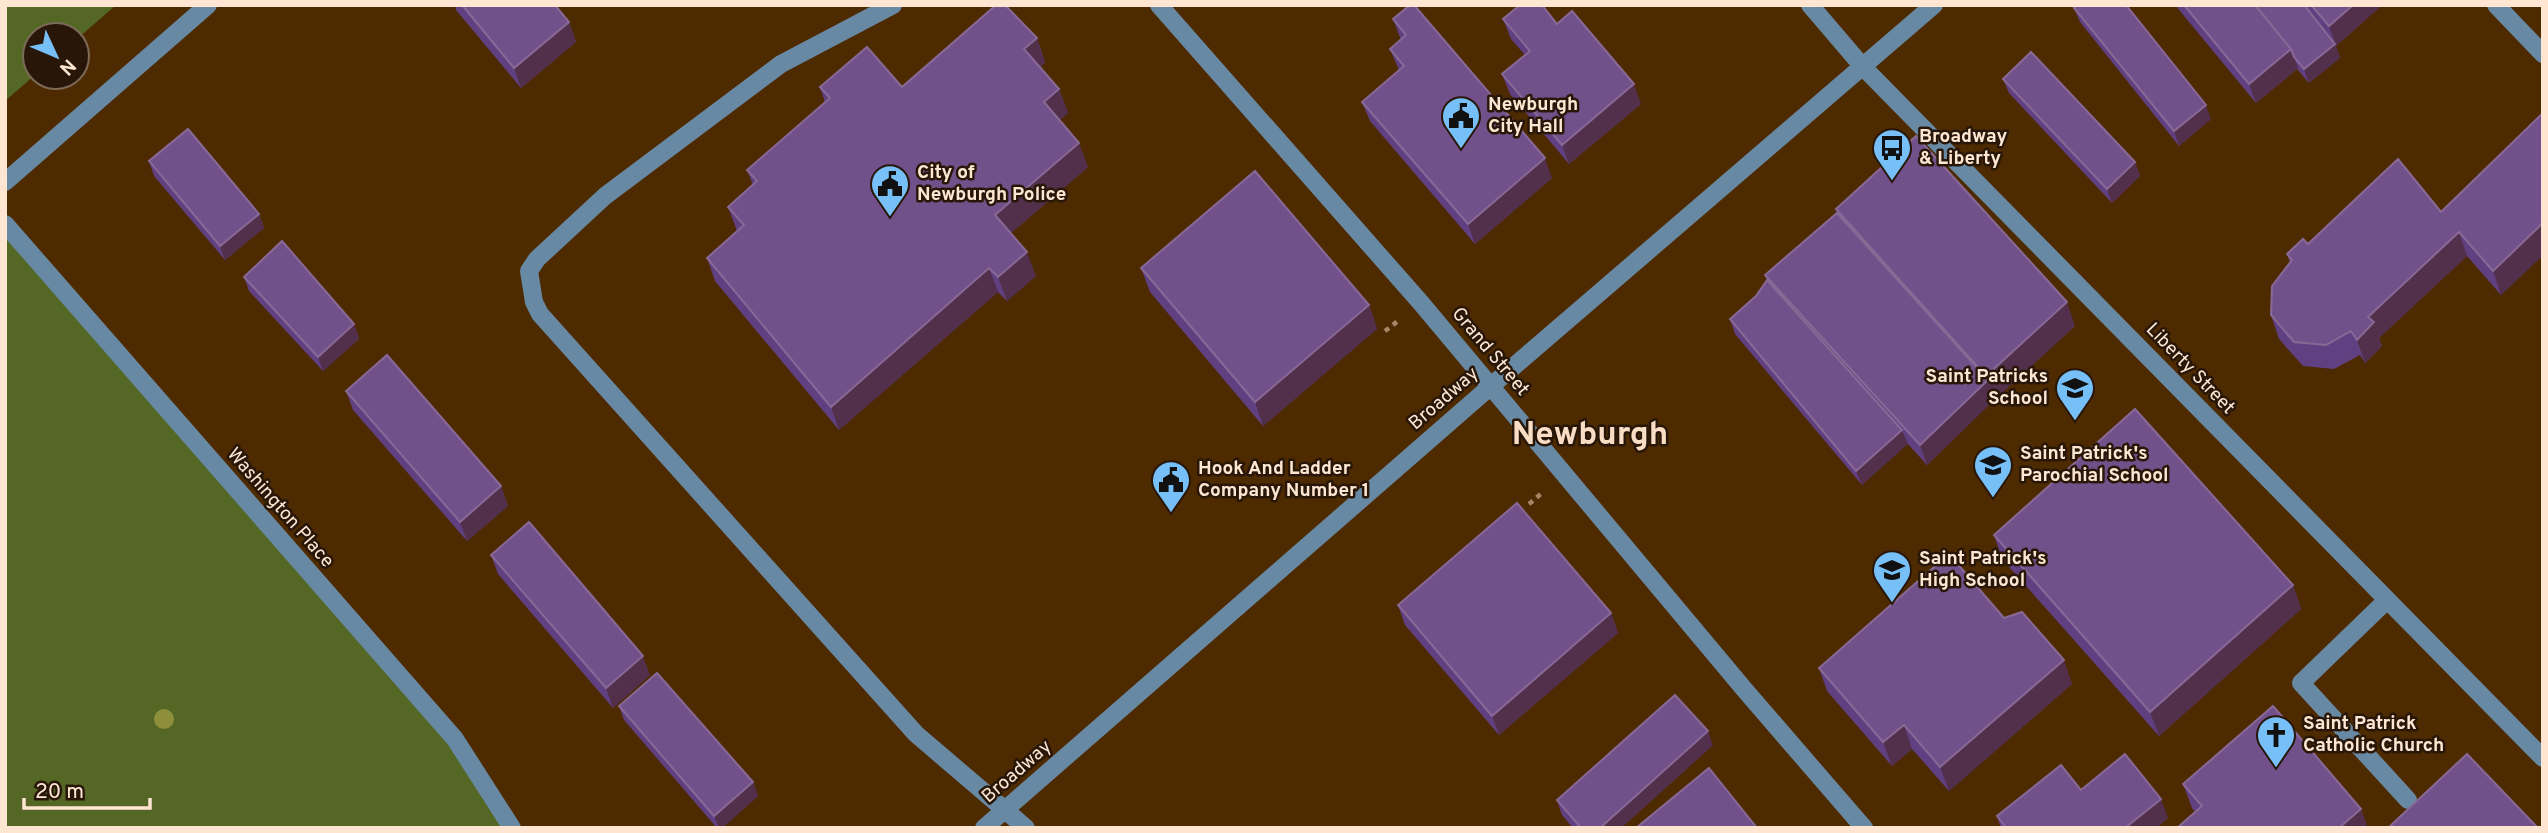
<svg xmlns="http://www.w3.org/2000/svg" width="2548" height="833" font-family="Overpass,sans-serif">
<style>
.green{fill:#546725}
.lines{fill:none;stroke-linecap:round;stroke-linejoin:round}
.path{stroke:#a58768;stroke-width:4.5;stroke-dasharray:5 5;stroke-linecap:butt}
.minor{stroke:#6889a3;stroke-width:18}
.tree{fill:#8d8f3b}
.wall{fill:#614082}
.shaded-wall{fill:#522f4a}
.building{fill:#72518b;stroke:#886996;stroke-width:2}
.labels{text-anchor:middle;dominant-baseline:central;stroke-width:5;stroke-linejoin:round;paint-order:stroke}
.poi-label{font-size:19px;font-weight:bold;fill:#fee6d2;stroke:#281708;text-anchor:start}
.street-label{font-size:19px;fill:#fee6d2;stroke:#281708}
.town-label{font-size:33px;font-weight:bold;fill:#f9ddc5;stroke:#281708}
</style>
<rect width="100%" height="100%" fill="#4e2a00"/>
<path class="green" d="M 5,5 L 116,5 L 77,39 L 77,35 L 35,35 L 35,75 L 5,101 Z
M 5,224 L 455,739 L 510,828 L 5,828 Z"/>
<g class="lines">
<path class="path" d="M 1385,331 L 1398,321
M 1529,504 L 1542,493"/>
<path class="minor" d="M 893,5 L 781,64 L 605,196 L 537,259 L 529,271 L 534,302 L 540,314 L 916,734 L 1026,828
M 1159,5 L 1421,303 L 1744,689 L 1864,828
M 1810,5 L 1863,67 L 2543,758
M 2496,5 L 2543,54
M 5,182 L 208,5
M 5,224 L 455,739 L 512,828
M 2387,600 L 2301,683 L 2408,800
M 984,828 L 1491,386 L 1934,5"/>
</g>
<circle class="tree" cx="164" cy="719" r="10"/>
<path class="wall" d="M 455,5 L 555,5 L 569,22 L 576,42 L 521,88 L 456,10 Z
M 2175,5 L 2382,5 L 2336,46 L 2340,58 L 2309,83 L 2297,69 L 2256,103 Z
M 2074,8 L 2211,119 L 2179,146 L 2080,22 Z
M 1393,19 L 1552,178 L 1475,244 L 1370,121 L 1362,102 L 1399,70 L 1390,49 L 1401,40 Z
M 1503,19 L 1557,24 L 1641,104 L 1569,164 L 1510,94 L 1502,74 L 1525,55 L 1511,39 Z
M 1037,38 L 1045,62 L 1040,67 L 1059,89 L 1068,113 L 1060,120 L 1088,167 L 1011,233 L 1036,276 L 1007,301 L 998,292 L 839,430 L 715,281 L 707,258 L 737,231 L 728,207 L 753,185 L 747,170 L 825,102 L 820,87 L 902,87 Z
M 2003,79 L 2135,162 L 2140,176 L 2112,203 L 2009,93 Z
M 2543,113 L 2543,255 L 2501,295 L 2467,256 L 2379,338 L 2382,346 L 2365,363 L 2360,355 L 2334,369 L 2303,366 L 2279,339 L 2271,315 L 2290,263 L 2287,254 L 2308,244 L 2441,212 Z
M 149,161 L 259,214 L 264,228 L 225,260 L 154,176 Z
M 1836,209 L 2075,326 L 1995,399 L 1927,465 L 1907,443 L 1862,485 L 1735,334 L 1730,319 L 1756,296 L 1767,280 L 1765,275 L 1837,213 Z
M 1141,268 L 1369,305 L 1377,329 L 1263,426 L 1150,292 Z
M 244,277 L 354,324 L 359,339 L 323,371 L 249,291 Z
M 346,391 L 501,486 L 508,506 L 467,541 L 353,410 Z
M 1994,535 L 2293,585 L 2301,609 L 2159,736 L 2002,559 Z
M 491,555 L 650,675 L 613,708 L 498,574 Z
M 1398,605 L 1611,613 L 1618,633 L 1499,735 L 1405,625 Z
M 2004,618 L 2072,684 L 1949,791 L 1912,749 L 1892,766 L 1827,691 L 1819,668 Z
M 619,706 L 753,782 L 758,796 L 722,828 L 717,828 L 624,720 Z
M 1713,745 L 1621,828 L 1573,828 L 1562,815 L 1557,800 Z
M 2183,784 L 2368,828 L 2195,812 L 2192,808 Z
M 2081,790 L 2168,818 L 2156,828 L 2001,828 L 1997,816 Z"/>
<path class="shaded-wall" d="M 2353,5 L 2382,5 L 2336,46 L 2329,26 Z
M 569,22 L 576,42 L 521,88 L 514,68 Z
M 1037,38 L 1045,62 L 1033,73 L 1024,49 Z
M 2335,44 L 2340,58 L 2309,83 L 2304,69 Z
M 2291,49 L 2298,68 L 2256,103 L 2249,84 Z
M 1634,84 L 1641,104 L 1569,164 L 1562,145 Z
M 1059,89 L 1068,113 L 1053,126 L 1044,102 Z
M 2206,105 L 2211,119 L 2179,146 L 2174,131 Z
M 1079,143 L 1088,167 L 1004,239 L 995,215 Z
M 1545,158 L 1552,178 L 1475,244 L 1468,224 Z
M 2135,162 L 2140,176 L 2112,203 L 2107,189 Z
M 259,214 L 264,228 L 225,260 L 220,246 Z
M 2543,223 L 2543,255 L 2501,295 L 2493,271 Z
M 2459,232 L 2467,256 L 2379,338 L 2382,346 L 2365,363 L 2357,340 L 2368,317 Z
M 1027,252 L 1036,276 L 1007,301 L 998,277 Z
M 989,268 L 998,292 L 839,430 L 831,407 Z
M 2067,302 L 2075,326 L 1995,399 L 1927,465 L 1920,445 L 1988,380 L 1986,376 Z
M 1369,305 L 1377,329 L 1263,426 L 1255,402 Z
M 354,324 L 359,339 L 323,371 L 318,357 Z
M 1902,430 L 1908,444 L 1862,485 L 1856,471 Z
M 501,486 L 508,506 L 467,541 L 460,522 Z
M 2293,585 L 2301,609 L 2159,736 L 2150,712 Z
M 1611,613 L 1618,633 L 1499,735 L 1492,716 Z
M 643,656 L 650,675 L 613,708 L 606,688 Z
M 2064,660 L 2072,684 L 1949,791 L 1940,767 Z
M 1904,725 L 1912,749 L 1892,766 L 1883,742 Z
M 1708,731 L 1713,745 L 1621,828 L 1600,828 Z
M 753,782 L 758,796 L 722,828 L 719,828 L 714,816 Z
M 2161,799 L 2168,818 L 2156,828 L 2125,828 Z
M 2361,809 L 2368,828 L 2339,828 Z"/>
<path class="building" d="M 462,5 L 555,5 L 569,22 L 514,68 Z
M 996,5 L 1005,5 L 1037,38 L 1024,49 L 1059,89 L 1044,102 L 1079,143 L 995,215 L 1027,252 L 998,277 L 989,268 L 831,407 L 707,258 L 744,225 L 728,207 L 757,181 L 747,170 L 830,98 L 820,87 L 867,47 L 902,87 Z
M 1410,5 L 1414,5 L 1545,158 L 1468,224 L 1362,102 L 1404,66 L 1390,49 L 1406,35 L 1393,19 Z
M 1520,5 L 1542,5 L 1557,24 L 1572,11 L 1634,84 L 1562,145 L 1502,74 L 1530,51 L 1503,19 Z
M 2078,5 L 2126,5 L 2206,105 L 2174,131 L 2074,8 Z
M 2184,5 L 2255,5 L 2291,49 L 2249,84 Z
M 2255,5 L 2304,5 L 2335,44 L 2304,69 L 2294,57 L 2291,49 Z
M 2311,5 L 2353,5 L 2329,26 Z
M 2031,52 L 2135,162 L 2107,189 L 2003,79 Z
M 2543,113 L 2543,223 L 2493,271 L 2459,232 L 2368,317 L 2374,322 L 2357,340 L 2351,331 L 2326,345 L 2294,342 L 2271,315 L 2272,286 L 2292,260 L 2287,254 L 2303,239 L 2308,244 L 2398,159 L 2441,212 Z
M 188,129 L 259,214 L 220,246 L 149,161 Z
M 1916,136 L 2067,302 L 1986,376 L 1836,209 Z
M 1255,171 L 1369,305 L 1255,402 L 1141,268 Z
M 1837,213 L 1988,380 L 1920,445 L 1765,275 Z
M 282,241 L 354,324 L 318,357 L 244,277 Z
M 1767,280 L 1902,430 L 1856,471 L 1730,319 L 1756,296 Z
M 387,355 L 501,486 L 460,522 L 346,391 Z
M 2135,409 L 2293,585 L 2150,712 L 1994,535 Z
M 1517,503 L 1611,613 L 1492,716 L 1398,605 Z
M 529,522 L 643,656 L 606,688 L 491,555 Z
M 1949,554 L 2004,618 L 2022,612 L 2064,660 L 1940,767 L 1904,725 L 1883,742 L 1819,668 Z
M 657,673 L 753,782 L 714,816 L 619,706 Z
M 1675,695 L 1708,731 L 1600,828 L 1581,828 L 1557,800 Z
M 2273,706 L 2361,809 L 2339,828 L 2177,828 L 2202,806 L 2183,784 Z
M 2125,754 L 2161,799 L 2125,828 L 2006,828 L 1997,816 L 2061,765 L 2081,790 Z
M 2467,754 L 2538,828 L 2388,828 Z
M 1709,768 L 1757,828 L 1636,828 Z"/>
<defs>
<symbol id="civic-pin" viewBox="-11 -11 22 30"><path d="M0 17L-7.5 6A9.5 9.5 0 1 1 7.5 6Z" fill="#77bff7" stroke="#281708"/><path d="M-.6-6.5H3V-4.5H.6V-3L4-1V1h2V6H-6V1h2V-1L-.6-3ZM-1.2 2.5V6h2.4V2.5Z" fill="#111"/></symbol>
<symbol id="bus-pin" viewBox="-11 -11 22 30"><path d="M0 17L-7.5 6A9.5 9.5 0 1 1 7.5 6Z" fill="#77bff7" stroke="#281708"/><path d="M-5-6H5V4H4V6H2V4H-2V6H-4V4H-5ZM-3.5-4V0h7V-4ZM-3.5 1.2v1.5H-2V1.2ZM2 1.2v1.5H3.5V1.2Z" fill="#111"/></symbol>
<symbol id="school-pin" viewBox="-11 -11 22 30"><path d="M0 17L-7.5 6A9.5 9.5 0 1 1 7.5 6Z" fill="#77bff7" stroke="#281708"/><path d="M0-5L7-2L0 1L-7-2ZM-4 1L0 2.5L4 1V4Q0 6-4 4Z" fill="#111"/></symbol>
<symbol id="church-pin" viewBox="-11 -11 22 30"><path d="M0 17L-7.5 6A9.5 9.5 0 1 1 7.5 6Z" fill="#77bff7" stroke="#281708"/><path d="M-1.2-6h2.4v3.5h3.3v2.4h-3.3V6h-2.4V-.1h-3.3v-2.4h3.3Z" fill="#111"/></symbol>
</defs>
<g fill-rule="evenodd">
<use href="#civic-pin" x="1439" y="94" width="44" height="60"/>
<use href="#bus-pin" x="1870" y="126" width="44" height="60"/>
<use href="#civic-pin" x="868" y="162" width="44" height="60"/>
<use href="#school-pin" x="2053" y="366" width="44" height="60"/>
<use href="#school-pin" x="1971" y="443" width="44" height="60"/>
<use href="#civic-pin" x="1149" y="458" width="44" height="60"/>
<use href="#school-pin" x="1870" y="548" width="44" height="60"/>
<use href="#church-pin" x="2254" y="713" width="44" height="60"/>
</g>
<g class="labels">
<g class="poi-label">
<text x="1488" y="105">Newburgh<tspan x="1488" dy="22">City Hall</tspan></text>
<text x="1919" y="137">Broadway<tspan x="1919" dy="22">&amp; Liberty</tspan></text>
<text x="917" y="173">City of<tspan x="917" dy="22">Newburgh Police</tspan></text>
<text x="2048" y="377" text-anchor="end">Saint Patricks<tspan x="2048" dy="22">School</tspan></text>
<text x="2020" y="454">Saint Patrick's<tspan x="2020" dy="22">Parochial School</tspan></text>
<text x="1198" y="469">Hook And Ladder<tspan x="1198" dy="22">Company Number 1</tspan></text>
<text x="1919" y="559">Saint Patrick's<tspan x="1919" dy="22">High School</tspan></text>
<text x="2303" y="724">Saint Patrick<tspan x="2303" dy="22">Catholic Church</tspan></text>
</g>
<g class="street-label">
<text transform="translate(1490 352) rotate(50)">Grand Street</text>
<text transform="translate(2190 369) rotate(46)">Liberty Street</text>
<text transform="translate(1444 399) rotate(-41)">Broadway</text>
<text transform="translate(280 508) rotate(49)">Washington Place</text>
<text transform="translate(1017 772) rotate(-41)">Broadway</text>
</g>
<g class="town-label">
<text x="1590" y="436">Newburgh</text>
</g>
</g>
<rect width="2548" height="833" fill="none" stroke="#fee6d2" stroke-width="14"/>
<g transform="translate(56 56) rotate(134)"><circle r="33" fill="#281708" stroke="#7e6a59" stroke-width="2"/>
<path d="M0-5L12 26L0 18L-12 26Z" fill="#77bff7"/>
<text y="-10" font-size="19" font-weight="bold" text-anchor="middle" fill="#fee6d2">N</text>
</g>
<path d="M24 798v10h126v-10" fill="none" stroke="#fee6d2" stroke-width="3.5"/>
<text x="35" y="798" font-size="21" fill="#fee6d2" stroke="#281708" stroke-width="5" paint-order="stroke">20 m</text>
</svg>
